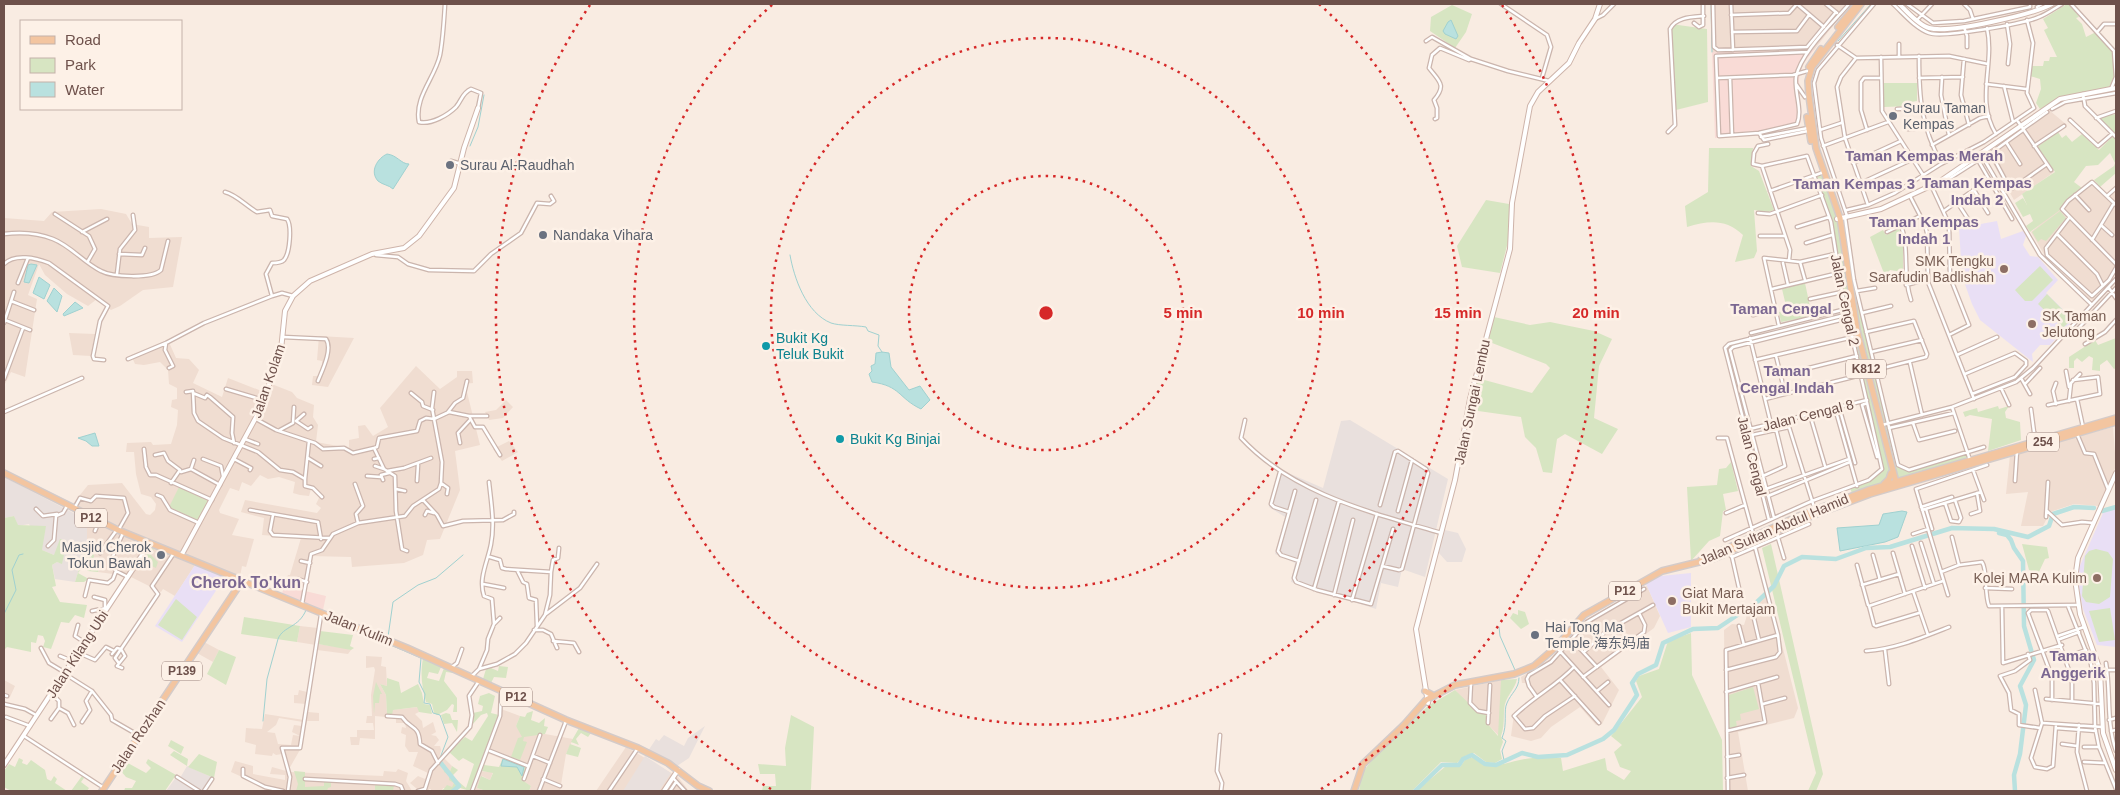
<svg xmlns="http://www.w3.org/2000/svg" width="2120" height="795" font-family="Arial,'Noto Sans SC',sans-serif">
<style>
.residential{fill:#f0ddd1;fill-rule:evenodd}
.commercial{fill:#f9dbd6}
.industrial{fill:#e9e0dd}
.education{fill:#e9dff5}
.green{fill:#d7e5c2}
.water{fill:#b9e1df;stroke:#a0d1d0}
.lines{fill:none;stroke-linecap:round;stroke-linejoin:round}
.stream{stroke:#a0d1d0;stroke-width:1}
.river{stroke:#b9e1df;stroke-width:4.5}
.street-casing{stroke:#cbb5ad;stroke-width:5}
.secondary-casing{stroke:#ceb4aa;stroke-width:6}
.primary-casing{stroke:#d4cbc9;stroke-width:8}
.street{stroke:#fff;stroke-width:2.5}
.secondary{stroke:#fff;stroke-width:4}
.primary{stroke:#f3c5a0;stroke-width:5}
.ring{fill:none;stroke:#d62828;stroke-width:2.5;stroke-dasharray:2.5 5}
.worship-dot{fill:#6b7280;stroke:#fdf1e7;stroke-width:2}
.education-dot{fill:#8d6e63;stroke:#fdf1e7;stroke-width:2}
.culture-dot{fill:#0f9aa8;stroke:#fdf1e7;stroke-width:2}
.labels{text-anchor:middle;dominant-baseline:central;stroke-width:5;stroke-linejoin:round;paint-order:stroke}
.shield{fill:#fdf1e7;stroke:#99817a;stroke-width:1}
.shield-label{font-size:12px;font-weight:bold;fill:#6e514b}
.worship-label{font-size:14px;fill:#5b616d;stroke:#fdf1e7;text-anchor:start}
.education-label{font-size:14px;fill:#785e54;stroke:#fdf1e7;text-anchor:end}
.street-label{font-size:14px;fill:#6e514b;stroke:#fdf1e7}
.culture-label{font-size:14px;fill:#0d838f;stroke:#fdf1e7;text-anchor:start}
.neighbourhood-label{font-size:15px;font-weight:bold;fill:#7b6791;stroke:#fdf1e7}
.quarter-label{font-size:16px;font-weight:bold;fill:#7b6791;stroke:#fdf1e7}
.centre{fill:#d62828;stroke:#fdf1e7;stroke-width:2.5}
.ring-label{font-size:15px;text-anchor:middle;font-weight:bold;fill:#d62828;stroke:#fdf1e7;stroke-width:5;stroke-linejoin:round;paint-order:stroke}
</style>
<rect width="100%" height="100%" fill="#f9ece2"/>
<path class="residential" d="M 1711,4 L 1850,4 L 1814,50 L 1712,52 Z
M 2049,110 L 2067,125 L 2036,146 L 2054,172 L 2014,200 L 1987,153 Z
M 2090,182 L 2107,198 L 2116,191 L 2116,272 L 2093,300 L 2089,299 L 2045,256 L 2031,232 Z
M 101,209 L 126,214 L 132,224 L 149,227 L 149,238 L 182,237 L 173,287 L 143,290 L 120,306 L 111,310 L 97,299 L 88,306 L 67,294 L 45,275 L 39,264 L 28,295 L 37,299 L 25,377 L 11,372 L 4,386 L 4,218 L 44,221 L 52,212 Z
M 69,333 L 95,334 L 91,356 L 73,355 Z
M 319,336 L 354,338 L 328,387 L 312,385 L 313,376 L 319,376 L 322,371 L 322,361 L 317,360 Z
M 168,340 L 176,358 L 189,359 L 199,370 L 193,383 L 222,397 L 228,378 L 264,392 L 269,383 L 292,392 L 297,398 L 314,405 L 313,417 L 318,425 L 316,442 L 349,448 L 349,440 L 359,438 L 358,426 L 365,425 L 373,436 L 388,427 L 380,408 L 416,366 L 440,389 L 457,377 L 457,371 L 472,371 L 473,383 L 465,384 L 480,445 L 455,451 L 460,490 L 440,539 L 427,540 L 423,555 L 404,563 L 352,567 L 351,557 L 310,556 L 304,591 L 284,585 L 288,575 L 290,575 L 301,538 L 262,535 L 264,518 L 241,512 L 245,500 L 317,513 L 321,508 L 316,504 L 320,496 L 311,489 L 309,496 L 300,495 L 293,493 L 295,482 L 279,477 L 268,479 L 260,475 L 251,486 L 242,482 L 239,491 L 230,488 L 219,510 L 220,513 L 239,519 L 232,535 L 254,539 L 246,567 L 242,566 L 240,577 L 181,553 L 179,558 L 195,565 L 175,596 L 163,589 L 161,592 L 117,570 L 113,574 L 98,572 L 101,562 L 94,560 L 91,546 L 87,543 L 87,513 L 72,505 L 88,485 L 122,483 L 146,514 L 150,515 L 155,510 L 156,504 L 151,497 L 141,494 L 136,474 L 134,452 L 126,452 L 127,443 L 151,442 L 153,445 L 171,444 L 177,425 L 178,410 L 171,407 L 172,400 L 177,399 L 177,388 L 169,384 L 168,370 L 160,362 L 144,365 L 135,364 L 131,355 Z
M 506,400 L 513,407 L 503,418 L 489,420 L 485,412 L 496,410 Z
M 2113,427 L 2116,466 L 2099,506 L 2074,504 L 2050,512 L 2043,526 L 2021,526 L 2028,492 L 2006,494 L 2010,455 Z
M 509,441 L 518,452 L 502,461 L 493,449 Z
M 1647,586 L 1660,616 L 1654,628 L 1601,667 L 1619,690 L 1602,724 L 1596,725 L 1580,707 L 1551,727 L 1541,738 L 1531,741 L 1511,736 L 1514,714 L 1534,696 L 1526,683 L 1522,683 L 1521,677 L 1550,659 L 1587,619 Z
M 1769,593 L 1798,708 L 1794,718 L 1738,732 L 1748,791 L 1726,791 L 1724,630 L 1732,624 L 1744,625 L 1748,612 Z
M 300,626 L 318,628 L 316,645 L 297,642 Z
M 204,642 L 219,650 L 213,662 L 197,653 Z
M 318,644 L 345,648 L 351,650 L 348,654 L 317,650 Z
M 366,656 L 382,657 L 381,666 L 386,667 L 387,686 L 380,684 L 386,695 L 387,714 L 392,710 L 418,707 L 419,712 L 415,714 L 422,721 L 423,728 L 433,722 L 436,732 L 431,735 L 436,736 L 439,740 L 434,746 L 440,746 L 441,750 L 439,759 L 444,758 L 452,766 L 450,771 L 443,768 L 455,783 L 452,788 L 443,788 L 442,791 L 431,791 L 431,789 L 429,789 L 429,791 L 265,791 L 264,787 L 231,772 L 235,761 L 253,766 L 253,774 L 285,780 L 285,775 L 270,774 L 272,767 L 286,771 L 282,754 L 276,755 L 273,753 L 272,756 L 255,754 L 256,745 L 245,742 L 246,728 L 262,729 L 265,714 L 304,720 L 306,704 L 294,703 L 294,695 L 298,695 L 299,690 L 311,693 L 308,712 L 319,713 L 319,721 L 307,721 L 301,748 L 289,769 L 290,772 L 383,776 L 384,771 L 396,772 L 398,769 L 408,773 L 406,781 L 412,791 L 417,789 L 410,783 L 418,776 L 425,779 L 428,773 L 413,766 L 418,752 L 409,752 L 405,746 L 406,735 L 401,733 L 402,727 L 406,728 L 405,723 L 396,723 L 396,718 L 375,716 L 375,739 L 360,738 L 359,745 L 351,745 L 350,737 L 357,737 L 357,730 L 374,730 L 373,723 L 366,723 L 367,716 L 372,716 L 371,695 L 375,670 L 374,667 L 366,668 ZM 279,718 L 303,722 L 302,726 L 294,725 L 292,732 L 300,736 L 293,735 L 291,745 L 278,744 L 275,733 L 267,732 L 276,725 Z
M 4,680 L 15,686 L 9,699 L 4,696 Z
M 1501,680 L 1501,716 L 1499,736 L 1455,690 Z
M 501,709 L 520,716 L 516,726 L 525,735 L 545,734 L 573,739 L 566,754 L 560,791 L 529,791 L 531,786 L 500,767 L 502,759 L 487,753 L 501,716 Z
M 626,747 L 678,777 L 689,791 L 596,791 Z
M 478,771 L 493,772 L 490,780 L 482,776 L 477,788 L 486,791 L 470,791 Z"/>
<path class="commercial" d="M 1814,50 L 1803,64 L 1799,79 L 1801,122 L 1798,126 L 1764,135 L 1715,138 L 1712,52 Z
M 284,586 L 326,596 L 323,610 L 282,594 Z"/>
<path class="industrial" d="M 1350,420 L 1448,479 L 1425,577 L 1402,569 L 1398,587 L 1381,583 L 1376,609 L 1291,582 L 1295,563 L 1275,554 L 1285,517 L 1269,507 L 1279,469 L 1323,488 L 1341,421 Z
M 4,477 L 87,520 L 87,543 L 75,582 L 55,579 L 52,565 L 57,562 L 61,563 L 54,555 L 42,550 L 29,524 L 18,526 L 14,516 L 4,518 Z
M 1445,530 L 1458,533 L 1466,549 L 1462,562 L 1447,562 L 1438,552 Z
M 705,726 L 689,758 L 677,766 L 648,751 L 656,739 L 659,741 L 664,735 L 684,746 L 688,738 Z
M 645,756 L 671,773 L 659,791 L 623,791 Z
M 187,766 L 214,778 L 206,791 L 166,791 L 177,776 L 180,778 Z"/>
<path class="education" d="M 1997,221 L 2001,239 L 2023,231 L 2026,236 L 2023,245 L 2030,256 L 2038,257 L 2058,280 L 2046,293 L 2074,320 L 2050,345 L 2040,345 L 2032,354 L 2033,362 L 1980,320 L 1972,304 L 1962,276 L 1959,228 Z
M 2116,509 L 2116,647 L 2097,645 L 2083,609 L 2079,588 L 2079,568 L 2103,513 Z
M 195,565 L 225,577 L 182,642 L 155,626 Z
M 1691,573 L 1691,627 L 1668,633 L 1646,584 L 1661,576 Z"/>
<path class="green" d="M 2067,4 L 2070,4 L 2079,17 L 2076,18 L 2082,24 L 2086,37 L 2096,32 L 2113,51 L 2114,56 L 2114,77 L 2109,87 L 2064,96 L 2040,109 L 2036,103 L 2041,89 L 2040,79 L 2030,76 L 2031,66 L 2043,66 L 2044,61 L 2049,61 L 2050,57 L 2057,57 L 2044,30 L 2048,28 L 2043,19 Z
M 1452,5 L 1472,14 L 1466,32 L 1455,48 L 1430,31 L 1431,17 Z
M 1671,24 L 1707,29 L 1708,102 L 1676,110 Z
M 1917,83 L 1917,101 L 1911,102 L 1911,106 L 1884,107 L 1884,83 Z
M 2116,114 L 2116,173 L 2100,187 L 2094,180 L 2114,166 L 2115,163 L 2110,153 L 2098,165 L 2086,166 L 2074,182 L 2082,188 L 2066,201 L 2060,210 L 2030,232 L 2026,226 L 2033,221 L 2030,214 L 2023,217 L 2015,203 L 2023,198 L 2027,205 L 2022,194 L 2055,172 L 2037,147 L 2058,132 L 2062,138 L 2066,135 L 2072,142 L 2082,134 L 2099,150 L 2115,134 L 2100,120 L 2101,117 Z
M 1709,148 L 1753,148 L 1751,166 L 1759,171 L 1774,210 L 1768,212 L 1754,210 L 1757,251 L 1754,258 L 1735,262 L 1743,235 C 1725,218 1708,221 1687,227 L 1685,206 L 1708,192 Z
M 1821,173 L 1837,219 L 1851,300 L 1840,218 L 1845,217 L 1854,280 L 1898,465 L 1909,470 L 1967,452 L 1970,460 L 1901,478 L 1896,476 L 1888,458 L 1891,473 L 1887,482 L 1853,496 L 1850,488 L 1869,480 L 1882,467 L 1842,292 L 1831,222 L 1815,176 Z
M 1486,200 L 1509,204 L 1510,234 L 1500,273 L 1462,267 L 1457,246 Z
M 2060,211 L 2066,218 L 2046,241 L 2041,239 L 2038,242 L 2032,232 Z
M 1899,228 L 1903,243 L 1903,272 L 1890,270 L 1885,276 L 1870,237 L 1883,230 L 1886,235 Z
M 2040,266 L 2053,280 L 2032,301 L 2025,301 L 2015,290 Z
M 1805,283 L 1812,316 L 1781,322 L 1779,312 L 1787,310 L 1782,289 Z
M 2047,294 L 2072,319 L 2063,328 L 2038,304 Z
M 1494,317 L 1530,325 L 1550,322 L 1594,331 L 1612,339 L 1599,366 L 1594,418 L 1618,429 L 1602,454 L 1565,434 L 1557,439 L 1552,473 L 1543,472 L 1536,448 L 1525,437 L 1521,417 L 1471,410 L 1477,378 L 1532,393 L 1550,368 L 1546,364 L 1487,341 Z
M 2116,338 L 2116,368 L 2114,369 L 2107,360 L 2100,365 L 2100,371 L 2092,370 L 2093,358 L 2089,356 L 2082,362 L 2077,358 L 2074,361 L 2074,368 L 2069,368 L 2069,357 L 2095,340 L 2098,345 Z
M 1998,406 L 1999,409 L 2009,406 L 2005,412 L 2006,418 L 2020,422 L 2021,440 L 1988,451 L 1992,419 L 1970,415 L 1965,417 L 1963,412 L 1977,408 L 1978,412 Z
M 1731,462 L 1738,491 L 1723,494 L 1726,510 L 1723,511 L 1720,536 L 1709,541 L 1691,561 L 1687,487 L 1717,485 L 1719,469 L 1726,468 Z
M 179,487 L 208,501 L 199,521 L 169,507 Z
M 14,516 L 18,525 L 46,526 L 42,550 L 54,555 L 60,539 L 67,541 L 62,564 L 57,562 L 52,565 L 56,586 L 52,587 L 60,602 L 87,605 L 84,618 L 75,615 L 69,623 L 61,622 L 51,649 L 43,647 L 45,641 L 43,636 L 38,635 L 36,643 L 31,642 L 31,652 L 7,647 L 4,650 L 4,518 Z
M 87,543 L 94,547 L 94,560 L 101,562 L 98,572 L 88,571 L 83,567 L 78,573 L 87,578 L 87,580 L 84,582 L 75,582 Z
M 1771,544 L 1823,774 L 1816,791 L 1808,791 L 1816,773 L 1762,548 Z
M 2022,544 L 2047,547 L 2049,558 L 2045,559 L 2038,574 L 2029,570 Z
M 150,547 L 154,549 L 151,555 L 158,562 L 156,568 L 141,561 Z
M 2096,549 L 2108,552 L 2113,559 L 2110,597 L 2099,604 L 2086,602 L 2082,596 L 2085,556 L 2089,551 Z
M 176,599 L 197,617 L 182,640 L 158,625 Z
M 2110,608 L 2115,640 L 2099,642 L 2089,611 Z
M 1518,610 L 1525,612 L 1529,624 L 1521,629 L 1510,618 L 1513,613 L 1518,615 Z
M 244,617 L 300,626 L 297,642 L 241,634 Z
M 320,631 L 353,635 L 350,646 L 354,648 L 351,650 L 318,644 Z
M 1691,633 L 1692,675 L 1722,740 L 1723,791 L 1416,791 L 1446,766 L 1460,767 L 1465,760 L 1473,757 C 1496,773 1508,760 1533,758 C 1542,757 1552,758 1561,758 L 1563,771 L 1605,758 L 1607,770 L 1624,780 L 1631,771 L 1620,767 L 1614,752 L 1622,745 L 1611,736 L 1642,697 L 1636,681 L 1639,676 L 1659,669 L 1668,641 Z
M 219,650 L 236,657 L 226,685 L 207,674 Z
M 423,658 L 441,667 L 438,674 L 429,672 L 427,678 L 439,681 L 444,668 L 454,672 L 453,673 L 446,672 L 444,681 L 457,698 L 457,712 L 453,712 L 454,705 L 452,704 L 447,710 L 437,715 L 434,713 L 432,704 L 426,702 C 422,687 420,675 423,658 Z
M 499,666 L 508,667 L 506,678 L 494,677 L 491,683 L 483,679 L 486,669 L 491,668 L 498,671 Z
M 387,678 L 399,682 L 401,693 L 418,684 L 422,693 L 424,704 L 430,705 L 432,714 L 419,712 L 417,707 L 393,710 L 392,715 L 387,714 L 386,695 L 380,684 L 387,686 Z
M 1517,679 C 1515,688 1510,692 1506,701 C 1502,710 1506,723 1501,736 L 1503,742 L 1500,750 L 1502,759 L 1495,763 L 1486,762 L 1474,753 L 1465,756 L 1457,763 L 1441,762 L 1412,791 L 1359,791 L 1362,773 L 1372,760 L 1428,706 L 1455,690 L 1479,713 L 1488,714 L 1486,722 L 1498,736 L 1501,680 Z
M 376,682 L 382,694 L 380,694 L 379,703 L 375,703 L 374,714 L 373,696 Z
M 1753,687 L 1759,709 L 1740,714 L 1741,720 L 1736,721 L 1737,727 L 1729,728 L 1729,695 Z
M 489,693 L 495,696 L 491,713 L 499,715 L 470,791 L 460,788 L 455,791 L 442,791 L 447,785 L 452,787 L 454,783 L 449,780 L 449,775 L 444,772 L 443,765 L 450,771 L 452,766 L 458,770 L 452,776 L 466,788 L 474,764 L 463,758 L 459,761 L 449,752 L 465,737 L 472,741 L 488,716 L 487,713 L 481,715 L 472,725 L 473,713 L 482,711 L 483,706 L 478,704 L 480,696 Z
M 533,711 L 531,720 L 539,723 L 545,718 L 544,726 L 548,727 L 545,734 L 524,737 L 523,741 L 527,742 L 520,760 L 511,757 L 518,738 L 522,737 L 516,726 L 520,716 L 525,717 L 527,713 Z
M 446,713 L 450,714 L 452,720 L 458,720 L 457,732 L 452,723 L 444,724 L 441,715 Z
M 791,715 L 814,727 L 811,789 L 810,791 L 762,791 L 763,786 L 776,786 L 775,774 L 760,774 L 758,764 L 786,766 L 785,748 Z
M 579,728 L 591,733 L 588,737 L 581,733 L 576,739 L 579,745 L 571,742 Z
M 171,740 L 184,747 L 181,754 L 168,746 Z
M 570,744 L 581,748 L 578,757 L 566,754 Z
M 174,751 L 188,759 L 187,766 L 170,755 Z
M 199,754 L 217,762 L 214,778 L 188,767 Z
M 19,758 L 23,760 L 22,763 L 27,765 L 31,760 L 45,770 L 47,779 L 51,781 L 54,776 L 57,779 L 55,783 L 67,791 L 11,791 L 4,787 L 4,771 L 9,764 L 15,767 Z
M 503,758 L 526,767 L 522,780 L 531,786 L 529,791 L 486,791 L 477,788 L 481,776 L 490,780 L 493,773 L 482,771 L 484,765 L 499,767 Z
M 148,759 L 176,775 L 165,791 L 124,791 L 125,788 L 132,788 L 136,781 L 126,777 L 120,770 L 126,762 L 146,773 L 151,768 L 146,763 Z
M 294,771 L 305,772 L 305,787 L 324,786 L 324,782 L 331,782 L 331,787 L 328,788 L 327,791 L 296,791 L 298,784 Z
M 82,776 L 84,778 L 81,782 L 89,788 L 87,791 L 71,791 Z
M 375,784 L 394,785 L 393,791 L 375,791 Z"/>
<path class="water" d="M 1451,20 L 1458,36 L 1456,39 L 1445,34 L 1443,31 L 1448,22 Z
M 387,154 C 397,155 401,164 409,164 L 393,189 C 389,185 383,185 378,181 C 369,171 378,158 387,154 Z
M 31,264 L 37,265 L 29,283 L 24,282 L 28,265 Z
M 39,277 L 50,285 L 44,299 L 33,293 Z
M 54,288 L 62,296 L 57,312 L 47,301 Z
M 75,302 L 83,308 L 64,316 L 63,314 Z
M 882,352 L 889,353 L 891,367 L 909,390 L 920,386 L 930,400 L 921,409 C 898,398 901,386 872,382 L 869,374 L 872,371 L 871,366 L 875,364 L 876,353 Z
M 95,433 L 99,446 L 92,446 L 86,441 L 78,438 Z
M 1902,511 L 1907,512 L 1898,537 L 1885,542 L 1840,551 L 1837,528 L 1879,525 L 1883,514 Z
M 503,759 L 524,767 L 522,776 L 517,767 L 501,766 Z"/>
<g class="lines">
<path class="stream" d="M 1711,4 L 1712,52
M 1838,41 L 1871,4
M 470,146 L 478,127 L 484,95
M 790,255 C 794,278 806,313 831,323 C 840,326 855,325 866,327 L 868,331 L 879,335 L 878,346 L 882,352
M 4,614 L 16,590 L 12,570 L 19,555 L 23,554
M 1499,627 L 1500,636 L 1515,670
M 388,637 L 393,602 L 418,585 L 436,578 L 463,555
M 386,643 L 421,658 L 419,682 L 425,694 L 424,703 L 430,704 L 433,713 L 440,715 L 448,737 L 440,758
M 263,721 L 267,679 L 278,639 C 283,626 299,628 306,610
M 1504,760 L 1502,751 L 1506,741 L 1502,738 C 1508,724 1503,711 1507,703 C 1511,693 1519,689 1519,678
M 1322,787 L 1325,791"/>
<path class="river" d="M 2102,511 L 2116,507
M 1999,533 L 2007,535 L 2011,540 L 2014,548 L 2023,561 L 2024,626 L 2034,660 L 2020,686 L 2026,705 L 2020,754 L 2014,775 L 2015,791
M 440,762 L 459,786 L 453,791
M 1415,791 L 1442,765 L 1459,765 L 1463,759 L 1472,755 L 1485,764 L 1496,765 L 1522,753 L 1538,757 L 1567,755 L 1603,739 L 1614,730 L 1637,695 L 1632,683 L 1638,674 L 1656,665 L 1663,643 L 1693,629 L 1718,628 L 1757,602 L 1774,586 L 1784,566 L 1802,557 L 1836,559 L 1866,548 L 1890,547 L 1952,528 L 1994,529 L 2028,537 L 2049,526 L 2053,514 L 2074,507 L 2094,508"/>
<defs>
<path id="street" d="M 445,4 C 444,21 443,39 440,55 C 435,78 414,97 419,122 C 431,125 448,115 456,107 C 462,100 462,93 471,89 L 481,93 L 478,108
M 1501,4 L 1547,35 L 1551,47 L 1542,78
M 1713,4 L 1714,47 L 1718,50 L 1807,47 L 1836,12
M 1731,4 L 1733,50
M 1797,4 L 1824,27
M 1826,4 L 1837,13
M 1893,4 C 1903,13 1915,28 1929,33 C 1943,38 2023,24 2039,17 C 2047,14 2055,8 2062,4
M 1907,4 L 1933,23 L 1964,21 L 2030,7 L 2030,4
M 1964,4 L 1970,10 L 1973,19
M 2071,4 L 2114,51 L 2116,77 L 2111,89
M 2037,7 L 2042,4
M 1731,15 L 1789,13 L 1797,4
M 1595,19 L 1603,15 L 1614,4
M 1917,20 L 1932,4
M 1694,23 L 1699,27 L 1703,25 L 1703,4
M 2007,24 L 2010,44 L 2008,64
M 1964,27 L 1967,36 L 1967,47
M 1987,28 C 1995,64 1975,100 1996,134
M 2098,31 L 2104,24 L 2116,24
M 1732,32 L 1797,31 L 1809,15
M 1426,41 L 1432,37 L 1471,59 L 1508,71 L 1549,81
M 1899,44 L 1899,57
M 1837,45 L 1856,58 L 1949,56 L 1988,64
M 1808,52 L 1716,56 L 1719,136 L 1759,133 L 1797,124 C 1803,110 1794,92 1796,77 C 1801,52 1833,23 1849,4
M 1919,56 C 1919,99 1921,125 1941,163
M 1881,57 L 1882,111 L 1923,175
M 1856,58 L 1841,77 L 1837,87 L 1845,138 L 1868,205
M 1964,59 L 1961,95 L 1969,125
M 1942,77 L 1941,95 L 1949,135
M 1717,78 L 1793,75 L 1807,71
M 1730,78 L 1732,135
M 1919,78 L 1963,77
M 1796,84 L 1805,97
M 1986,84 L 2026,89
M 2004,86 L 2013,122
M 2083,94 L 2085,106 L 2116,137
M 1897,109 L 1922,108
M 2052,109 L 2065,102 L 2116,93
M 2096,118 L 2116,111
M 1435,119 L 1437,118 L 1437,108 L 1434,100 C 1447,85 1439,81 1429,68 L 1432,55 L 1440,48 L 1469,60 L 1471,59
M 2017,120 L 2051,170
M 2070,120 L 2098,146 L 2112,134
M 1908,129 L 1926,128
M 2023,129 L 2047,112
M 1820,130 L 1841,123
M 1867,130 L 1861,110 L 1861,82 L 1864,78 L 1881,78
M 2023,130 L 1991,153 L 2009,187 L 2013,188 L 2047,164
M 1668,132 L 1675,125 L 1670,29 C 1676,17 1692,17 1704,16
M 1759,133 L 1764,140 L 1808,131
M 1761,137 L 1808,128
M 2006,142 L 2020,164
M 1932,145 L 1980,118 L 1989,116
M 1823,146 L 1888,122
M 2034,146 L 2064,126
M 1981,154 L 2040,255 L 2092,305
M 1978,160 L 2012,219
M 451,161 L 461,164
M 1853,163 L 1901,141
M 1762,166 L 1790,250 L 1789,260
M 1861,183 L 1913,159
M 1931,185 L 1949,224 L 1950,277 L 1969,325 L 1949,335
M 1933,189 L 1983,157
M 1974,190 L 1988,213
M 1770,191 L 1824,172
M 225,192 C 237,195 246,206 257,212 L 270,210 L 272,216 L 287,219 C 292,226 290,253 284,260 C 281,263 276,263 272,263 L 266,274 L 272,296
M 2075,195 L 2089,210
M 1910,196 L 1925,225 L 1927,233 L 1928,282 L 1974,399
M 2107,196 L 2116,188
M 1957,202 L 1970,222
M 2116,205 L 2092,182 L 2068,201 L 2062,209 L 2116,264
M 1847,210 L 1868,205 L 1895,193 L 1941,164 L 1984,142 L 2034,108 L 2027,93 L 2033,43 L 2027,20
M 1944,211 L 1989,179
M 1758,213 L 1770,214 L 1822,195
M 55,214 L 89,236 L 95,249 L 88,261
M 1847,216 L 1821,138 L 1814,83 L 1818,70 L 1874,4
M 1845,217 L 1854,280 L 1898,465 L 1909,470 L 1984,447
M 2069,218 L 2046,248 L 2047,255 L 2092,296 L 2109,280 L 2116,268
M 1901,225 C 1910,250 1902,274 1911,300
M 2102,226 L 2112,235
M 1797,227 L 1829,217
M 82,232 L 107,219
M 1887,232 L 1920,216
M 4,234 C 20,232 38,233 53,239 C 71,246 84,263 101,271 C 112,277 152,279 161,270 L 168,241
M 2057,234 L 2097,274 L 2103,286
M 1760,236 L 1785,236
M 2092,240 L 2114,203
M 1806,243 L 1832,235
M 119,254 L 142,255 L 145,248
M 376,255 L 398,257 L 408,264 L 429,270 L 474,271 L 491,254 L 521,233 L 537,203 L 550,204 L 554,201 L 551,196
M 1800,262 L 1805,280
M 1783,263 L 1788,285
M 4,264 C 15,253 36,258 49,263 L 108,306 L 100,321 L 93,356 L 94,359 L 104,360
M 117,274 L 120,249 L 135,230 L 133,215
M 18,283 L 28,258
M 1906,285 L 1928,279
M 2109,288 L 2116,298
M 1772,289 L 1839,273
M 1857,291 L 1875,288
M 1810,299 L 1842,292
M 11,301 L 34,310
M 1862,313 L 1891,306
M 1753,315 L 1775,309
M 5,320 L 30,330
M 4,323 L 14,292
M 1779,326 L 1764,258 L 1800,262 L 1835,254
M 1866,332 L 1914,321 L 1927,354 L 1926,357 L 1875,370
M 1751,333 L 1846,309
M 2074,336 L 2075,332 L 2116,288
M 283,337 L 326,339 C 333,349 322,371 318,381
M 1750,338 L 1771,424
M 166,343 L 165,350 L 173,366 L 169,368
M 2085,344 L 2105,332 L 2116,320
M 1871,352 L 1922,340
M 1957,355 L 1997,337
M 1776,356 L 1785,393
M 128,359 L 166,343 L 204,323 L 272,296 L 282,293 L 293,296
M 1755,360 L 1853,337
M 1910,363 L 1922,415
M 2066,371 L 2069,387
M 1965,374 L 2015,353 L 2026,361 L 2026,365 L 2015,377 L 1972,394
M 1781,375 L 1857,356
M 2021,378 L 2030,394
M 4,379 L 23,328
M 2056,383 L 2053,391 L 2056,404
M 2025,384 L 2040,368
M 2001,388 L 2009,405
M 226,389 L 263,400
M 186,392 L 193,391 L 194,413 L 198,421 L 223,438 L 258,452 L 280,470 L 293,472 L 305,479 L 305,486 L 313,488 L 322,497
M 193,393 L 205,398 L 207,395 L 210,397 L 233,417 L 232,433 L 234,443
M 411,393 L 422,402 L 423,406 L 433,410
M 1765,399 L 1861,375
M 2077,399 L 2083,427
M 2069,401 L 2071,383 L 2080,374
M 1867,403 L 1862,405 L 1877,457
M 2048,405 L 2100,394 L 2098,377 L 2073,380
M 1839,407 L 1855,463
M 1952,407 L 1970,460
M 1835,408 L 1857,486
M 2031,409 L 2034,432 L 2039,439
M 4,412 L 82,378
M 448,412 L 455,403 L 463,398 L 467,381
M 1810,415 L 1825,466
M 469,416 L 487,416
M 256,419 L 276,430 L 315,443 L 323,449 L 344,448 L 353,453 L 374,448 L 384,469 L 395,476 L 396,511 L 402,549 L 407,551
M 1245,420 L 1241,438 C 1293,494 1370,512 1441,533
M 296,421 L 308,429 L 311,427
M 296,421 L 304,414
M 1913,423 L 1919,440 L 1955,431
M 1882,425 L 1952,407 L 2016,382 L 2033,368 L 2116,279
M 1889,428 L 1954,413
M 1750,429 L 1867,400
M 280,430 L 293,423 L 294,407
M 2077,434 L 2085,453 L 2094,454 L 2108,489
M 1752,435 L 1789,427 L 1815,510
M 1718,438 L 1727,438 L 1754,537
M 245,439 L 258,444
M 460,443 L 458,433 L 470,420
M 374,448 L 377,447 L 379,438 L 417,431 L 420,421 L 426,418 L 434,419 L 449,412 L 469,416 L 475,427 L 483,427 L 500,455
M 144,449 L 146,467 L 150,475 L 156,475 L 212,500
M 155,455 L 164,453 L 168,461 L 180,470 L 171,483
M 308,458 L 321,466
M 203,459 L 221,466 L 223,476
M 234,459 L 251,468 L 250,470
M 374,459 L 379,458
M 375,466 L 384,469
M 191,469 L 220,485
M 1973,470 L 1984,500
M 387,471 L 404,468 L 431,458
M 181,472 L 191,469 L 194,460
M 1280,472 L 1271,504 L 1274,507 L 1289,512
M 367,476 L 381,477
M 1763,476 L 1785,466 L 1776,429
M 305,479 L 309,441
M 383,480 L 381,475 L 389,473
M 417,481 L 418,465
M 2015,481 L 2017,451
M 489,482 C 491,502 495,524 491,544 C 488,561 478,578 484,596 L 492,599 L 494,624
M 441,483 L 448,488 L 447,494
M 355,484 L 363,506 L 356,514 L 358,523
M 396,489 L 405,491
M 1766,489 L 1849,459
M 1295,491 L 1278,551 L 1281,555 L 1299,561
M 157,495 L 162,497 L 170,510 L 199,523
M 1768,496 L 1850,462
M 423,500 L 437,515 L 443,526 L 463,521 L 503,520 L 514,514 L 514,512
M 1316,500 L 1294,578 L 1296,582 L 1317,590 L 1371,604 L 1393,529
M 1945,503 L 1951,521 L 1959,522 L 1961,518 L 1955,500
M 1380,505 L 1395,452 L 1398,451 L 1426,469 L 1428,473 L 1402,569 L 1399,570 L 1382,566
M 75,507 L 80,498 L 91,501 L 96,496 L 124,498 L 128,513 L 119,529
M 1921,507 L 1952,497
M 36,509 L 43,516 L 57,514
M 1926,509 L 1932,529
M 250,510 L 318,522 L 321,539
M 1922,510 L 1981,492
M 1398,511 L 1412,460
M 2047,511 L 2062,525 L 2082,522 L 2094,523
M 1726,513 L 1745,505
M 1971,514 L 1980,511 L 1977,493
M 273,515 L 270,531 L 273,535 L 329,538
M 425,515 L 427,511 L 434,513
M 2046,517 L 2048,482
M 1774,518 L 1730,350 L 1733,347 L 1848,318
M 1769,520 L 1725,348 L 1729,344 L 1853,313
M 95,531 L 99,521
M 1776,531 L 1784,558
M 123,533 L 110,563 L 116,571 L 128,577
M 1913,534 L 1928,529
M 1952,537 L 1959,565
M 1725,540 L 1812,501 L 1869,480 L 1882,469 L 1842,292 L 1831,222 L 1807,156 L 1762,166 L 1753,164 L 1754,153 L 1758,146 L 1768,144
M 1921,543 L 1934,584
M 48,546 L 54,540 L 56,516 L 63,513 L 67,506
M 1912,546 L 1925,588
M 100,553 L 116,531
M 1728,553 L 1732,557 L 1741,597
M 1893,553 L 1905,594
M 1873,555 L 1880,580
M 1732,557 L 1809,524
M 301,561 L 310,563
M 1857,565 L 1868,605
M 517,570 L 523,582 L 527,584 L 529,598 L 536,600 L 537,626
M 551,572 L 553,560 L 558,558 L 559,548
M 1941,572 L 1959,565 L 1982,562 C 1988,570 1984,594 1989,606 L 2077,605
M 298,579 L 307,582
M 483,584 L 504,588
M 1862,585 L 1899,574
M 1985,588 L 2012,589
M 1314,589 L 1339,501
M 1913,591 L 1928,635
M 1334,595 L 1353,520
M 1948,595 L 1916,489 L 1987,465
M 85,596 L 89,580 L 108,583 L 113,579 L 116,571
M 94,597 L 105,600 L 105,607
M 1352,600 L 1377,514
M 302,604 L 311,554 L 322,550 L 333,534 L 358,523 L 405,516 L 413,506 L 439,489 L 441,483 L 442,462 L 432,408 L 434,392
M 2068,606 L 2091,664 L 2094,683 L 2095,727 L 2099,747 L 2116,789
M 2002,607 L 2003,663 L 2062,645
M 1752,610 L 1759,640
M 2047,610 L 2031,610 L 2028,613 L 2052,677 L 2052,700
M 92,611 L 106,608
M 2048,611 L 2072,679 L 2072,701
M 1919,613 L 1876,626 L 1874,625 L 1869,606 L 1943,581
M 546,614 L 580,588 L 597,564
M 78,625 L 75,636 L 84,642
M 1739,626 L 1744,645
M 534,630 L 543,630 L 551,634 L 557,648
M 2058,636 L 2084,627
M 1571,639 L 1597,667
M 2060,639 L 2079,632
M 553,641 L 574,643 L 579,652
M 41,648 L 49,663 L 64,672
M 1557,648 L 1609,705
M 121,649 L 125,656 L 117,666 L 122,668
M 1885,650 L 1889,684
M 1585,651 L 1605,632 L 1653,605
M 1866,651 C 1895,649 1921,638 1949,627
M 79,653 L 95,660 L 106,647 L 114,651
M 112,654 L 117,648 L 121,649
M 2028,654 L 2030,660 L 2015,671 L 2000,676 L 2009,693 L 2011,710 L 2019,714 L 2019,725 L 2040,728
M 60,656 L 72,661
M 2066,657 L 2086,650
M 2067,661 L 2087,654
M 118,662 L 115,658 L 158,594 L 152,586 L 174,553
M 2106,663 C 2111,692 2106,722 2116,751
M 452,667 L 457,663 L 462,649
M 1574,667 C 1556,686 1533,697 1514,716 L 1525,729 L 1533,728 L 1545,716 L 1575,696
M 479,669 L 487,650 L 488,639 L 494,624 L 500,618
M 1726,670 L 1776,657 L 1780,652 L 1778,635 L 1755,547
M 2100,670 L 2116,670
M 65,674 L 92,691 L 111,715 L 112,720 L 138,735
M 471,677 L 479,669 L 497,664 L 515,654 L 526,643 L 545,615 L 550,595 L 551,572 L 506,569 L 502,568 L 500,560 L 490,557
M 1583,677 L 1644,632 L 1645,625 L 1639,613
M 1561,681 L 1599,723
M 1471,683 L 1470,703 L 1478,711 L 1489,713
M 2035,690 L 2042,723
M 1597,691 L 1608,682
M 1726,692 L 1777,677
M 52,694 L 59,701 L 59,708 L 68,713 L 74,725
M 4,695 L 7,696
M 1536,696 L 1529,686 L 1527,679 L 1529,675 L 1551,662 L 1587,622 L 1644,589
M 2046,699 L 2101,704
M 4,704 L 25,709 L 36,715
M 1763,704 L 1785,698
M 387,716 L 402,717 C 411,730 419,724 420,744 L 432,751 L 438,763
M 6,717 L 30,726
M 51,719 L 59,708
M 2109,720 L 2116,718
M 82,722 L 90,710 L 86,701 L 92,691
M 1488,723 L 1490,685
M 2056,724 L 2053,766 L 2047,769 L 2035,767 L 2031,758 L 2042,723 L 2043,723 L 2102,727
M 2079,725 L 2077,752 L 2087,791
M 2056,728 L 2096,731
M 1727,731 L 1765,722 L 1758,683
M 2111,731 L 2116,730
M 1220,735 L 1217,771 L 1222,783 L 1221,791
M 24,736 L 104,788
M 2062,744 L 2077,746
M 2084,747 L 2099,747
M 490,751 L 528,766
M 533,756 L 550,763
M 1727,757 L 1739,755
M 2084,762 L 2105,763
M 243,769 L 243,776 L 265,787 L 283,791
M 177,777 L 199,791
M 673,778 L 685,791
M 1727,778 L 1744,775
M 305,779 L 395,784 L 401,786 L 403,791
M 524,779 L 540,735
M 543,779 L 560,786
M 204,791 L 212,779
M 288,791 L 290,777 L 282,748 L 300,748 L 321,615
M 418,791 L 425,789 L 431,770 L 470,727 L 472,715 L 469,696 L 479,681
M 472,791 L 500,716 L 501,691
M 539,791 L 566,721
M 609,791 L 638,748
M 670,791 L 676,782
M 1728,791 L 1726,650 L 1778,635"/>
<path id="secondary" d="M 1899,4 C 1907,11 1918,25 1929,28 C 1949,34 2034,14 2052,4
M 1837,219 L 1881,209 L 1939,182 L 2060,99 L 2116,88
M 2116,473 L 2078,558 L 2075,579 L 2080,614 L 2100,670 L 2103,733 L 2116,770
M 181,556 L 261,408 L 281,350 L 285,311 L 293,296 L 310,281 L 372,254 L 404,248 L 419,236 L 454,188 L 464,148 L 478,108
M 1428,703 L 1416,629 L 1455,480 L 1470,399 L 1510,249 L 1512,203 L 1530,106 L 1538,92 L 1569,63 L 1579,43 L 1595,19 L 1600,4
M 4,765 L 150,543
M 664,791 L 678,770"/>
<path id="primary" d="M 1861,4 L 1812,67 L 1808,81 L 1809,96 L 1816,148 L 1840,218 L 1857,330 L 1897,486
M 1838,27 L 1857,4
M 1809,67 L 1821,49
M 1807,117 L 1811,141
M 4,473 L 118,530 L 407,648 L 566,720 L 638,748 L 668,763 L 698,786 L 709,791
M 1884,484 L 1889,479 L 1891,473
M 1701,560 L 1799,516 L 1868,490 L 2116,418
M 1425,691 L 1434,696
M 1404,725 L 1426,700 L 1455,685 L 1514,674 L 1534,666 L 1556,647 L 1584,615 L 1662,571 L 1715,558 L 1801,520 L 1870,494 L 2116,422
M 102,791 L 242,581
M 1354,791 L 1363,764 L 1405,724"/>
</defs>
<use href="#street" class="street-casing"/>
<use href="#secondary" class="secondary-casing"/>
<use href="#primary" class="primary-casing"/>
<use href="#street" class="street"/>
<use href="#secondary" class="secondary"/>
<use href="#primary" class="primary"/>
</g>
<g class="ring">
<circle cx="1046" cy="313" r="137"/>
<circle cx="1046" cy="313" r="275"/>
<path d="M1319 4A412 412 0 1 1 773 4"/>
<path d="M771 789A550 550 0 0 1 590 5M1502 5A550 550 0 0 1 1321 789"/>
</g>
<g class="worship-dot">
<circle cx="1893" cy="116" r="5"/>
<circle cx="450" cy="165" r="5"/>
<circle cx="543" cy="235" r="5"/>
<circle cx="161" cy="555" r="5"/>
<circle cx="1535" cy="635" r="5"/>
</g>
<g class="education-dot">
<circle cx="2004" cy="269" r="5"/>
<circle cx="2032" cy="324" r="5"/>
<circle cx="2097" cy="578" r="5"/>
<circle cx="1672" cy="601" r="5"/>
</g>
<g class="culture-dot">
<circle cx="766" cy="346" r="5"/>
<circle cx="840" cy="439" r="5"/>
</g>
<g class="labels">
<g class="shield">
<rect x="1846" y="359.5" width="40" height="19" rx="4"/>
<rect x="2027" y="432.5" width="32" height="19" rx="4"/>
<rect x="75" y="508.5" width="32" height="19" rx="4"/>
<rect x="1609" y="581.5" width="32" height="19" rx="4"/>
<rect x="162" y="661.5" width="40" height="19" rx="4"/>
<rect x="500" y="687.5" width="32" height="19" rx="4"/>
</g>
<g class="shield-label">
<text x="1866" y="369">K812</text>
<text x="2043" y="442">254</text>
<text x="91" y="518">P12</text>
<text x="1625" y="591">P12</text>
<text x="182" y="671">P139</text>
<text x="516" y="697">P12</text>
</g>
<g class="worship-label">
<text x="1903" y="108">Surau Taman<tspan x="1903" dy="16">Kempas</tspan></text>
<text x="460" y="165">Surau Al-Raudhah</text>
<text x="553" y="235">Nandaka Vihara</text>
<text x="151" y="547" text-anchor="end">Masjid Cherok<tspan x="151" dy="16">Tokun Bawah</tspan></text>
<text x="1545" y="627">Hai Tong Ma<tspan x="1545" dy="16">Temple 海东妈庙</tspan></text>
</g>
<g class="education-label">
<text x="1994" y="261">SMK Tengku<tspan x="1994" dy="16">Sarafudin Badlishah</tspan></text>
<text x="2042" y="316" text-anchor="start">SK Taman<tspan x="2042" dy="16">Jelutong</tspan></text>
<text x="2087" y="578">Kolej MARA Kulim</text>
<text x="1682" y="593" text-anchor="start">Giat Mara<tspan x="1682" dy="16">Bukit Mertajam</tspan></text>
</g>
<g class="street-label">
<text transform="translate(1845 300) rotate(78)">Jalan Cengal 2</text>
<text transform="translate(268 381) rotate(-71)">Jalan Kolam</text>
<text transform="translate(1472 402) rotate(-78)">Jalan Sungai Lembu</text>
<text transform="translate(1808 415) rotate(-14)">Jalan Cengal 8</text>
<text transform="translate(1752 456) rotate(76)">Jalan Cengal</text>
<text transform="translate(1774 529) rotate(-23)">Jalan Sultan Abdul Hamid</text>
<text transform="translate(359 628) rotate(22)">Jalan Kulim</text>
<text transform="translate(77 654) rotate(-57)">Jalan Kilang Ubi</text>
<text transform="translate(138 736) rotate(-56)">Jalan Rozhan</text>
</g>
<g class="culture-label">
<text x="776" y="338">Bukit Kg<tspan x="776" dy="16">Teluk Bukit</tspan></text>
<text x="850" y="439">Bukit Kg Binjai</text>
</g>
<g class="neighbourhood-label">
<text x="1924" y="155">Taman Kempas Merah</text>
<text x="1977" y="182">Taman Kempas<tspan x="1977" dy="17">Indah 2</tspan></text>
<text x="1854" y="183">Taman Kempas 3</text>
<text x="1924" y="221">Taman Kempas<tspan x="1924" dy="17">Indah 1</tspan></text>
<text x="1781" y="308">Taman Cengal</text>
<text x="1787" y="370">Taman<tspan x="1787" dy="17">Cengal Indah</tspan></text>
<text x="2073" y="655">Taman<tspan x="2073" dy="17">Anggerik</tspan></text>
</g>
<g class="quarter-label">
<text x="246" y="582">Cherok To'kun</text>
</g>
</g>
<circle cx="1046" cy="313" r="8" class="centre"/>
<g class="ring-label">
<text x="1183" y="318">5 min</text>
<text x="1321" y="318">10 min</text>
<text x="1458" y="318">15 min</text>
<text x="1596" y="318">20 min</text>
</g>
<rect width="2120" height="795" fill="none" stroke="#6e514b" stroke-width="10"/>
<rect x="20" y="20" width="162" height="90" fill="#fdf1e7" stroke="#c4b1a9"/>
<rect x="30" y="36" width="25" height="8" fill="#f3c5a0" stroke="#c4b1a9"/>
<text x="65" y="45" font-size="15" fill="#6e514b">Road</text>
<rect x="30" y="58" width="25" height="15" fill="#d7e5c2" stroke="#c4b1a9"/>
<text x="65" y="70" font-size="15" fill="#6e514b">Park</text>
<rect x="30" y="82" width="25" height="15" fill="#b9e1df" stroke="#c4b1a9"/>
<text x="65" y="95" font-size="15" fill="#6e514b">Water</text>
</svg>
